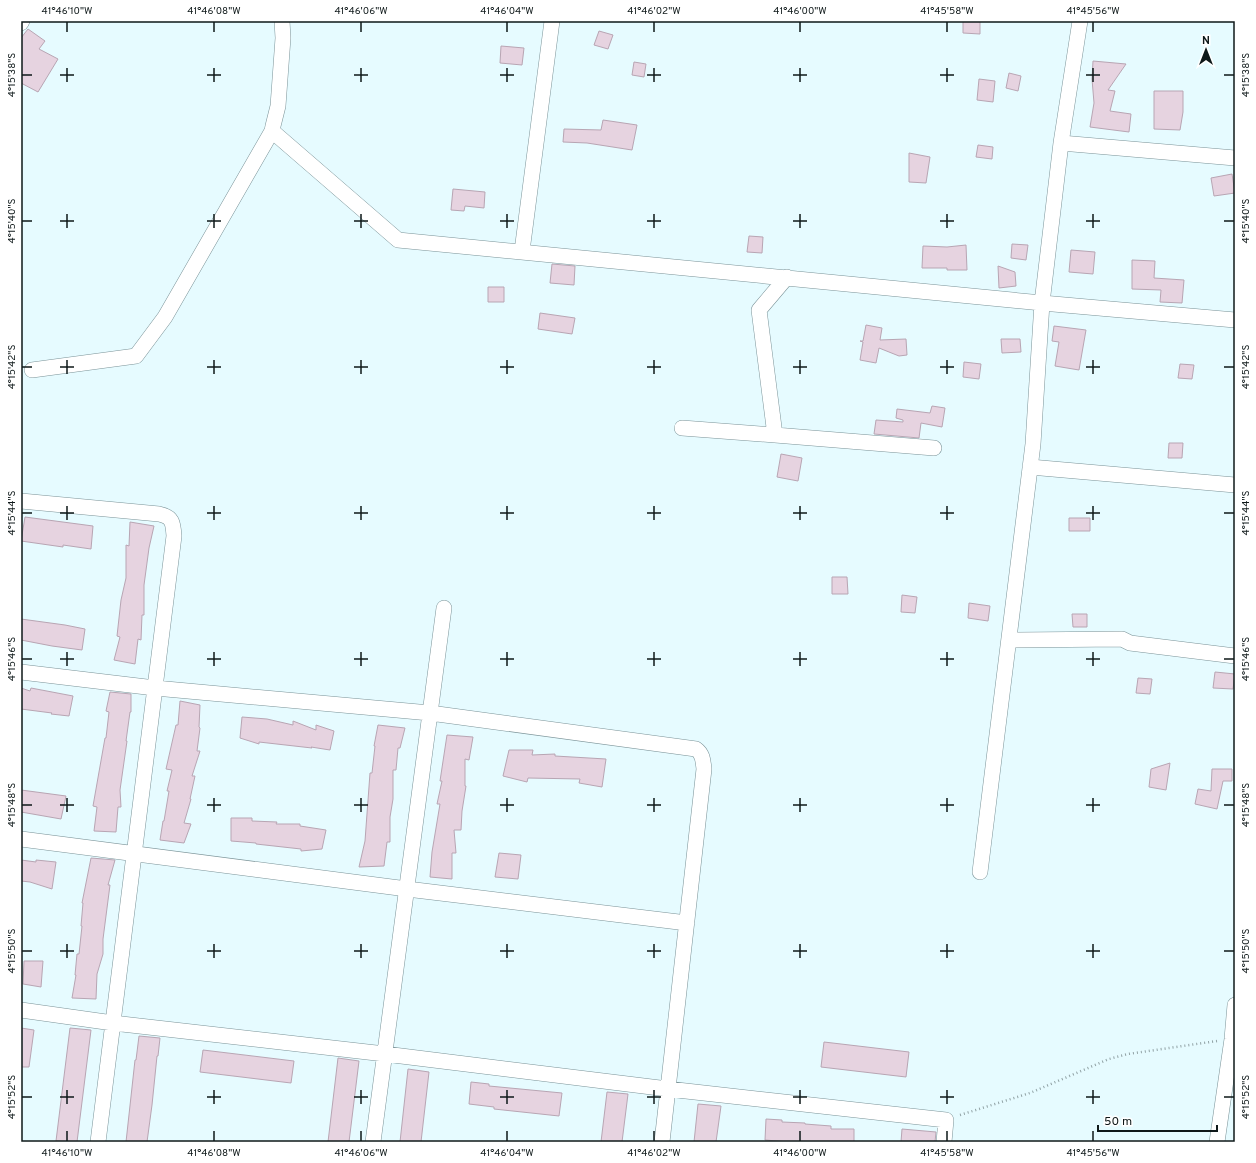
<svg xmlns="http://www.w3.org/2000/svg" width="1256" height="1163" font-family="Overpass,sans-serif">
<style>
.building{fill:#e6d3e0;stroke:#b8a5b3}
.lines{fill:none;stroke-linecap:round;stroke-linejoin:round}
.minor-casing{stroke:#7b9398;stroke-width:16}
.path{stroke:#91a2a5;stroke-width:2.5;stroke-dasharray:1 3;stroke-linecap:butt}
.minor{stroke:#fff;stroke-width:15}
.ticks{fill:none;stroke:#0e1819;stroke-width:1.5}
.neatline{fill:none;stroke:#0e1819;stroke-width:1.5}
.ticks-label{font-size:10px;text-anchor:middle;fill:#0e1819}
</style>
<rect width="100%" height="100%" fill="#e6fbff"/>
<path class="building" d="M 963,21 L 980,21 L 980,34 L 963,33 Z
M 28,29 L 45,41 L 39,49 L 58,59 L 38,92 L 21,83 L 21,38 Z
M 599,31 L 613,35 L 608,49 L 594,45 Z
M 501,46 L 524,48 L 522,65 L 500,63 Z
M 1093,61 L 1126,64 L 1108,90 L 1115,91 L 1110,111 L 1131,114 L 1129,132 L 1090,127 L 1094,103 L 1092,79 Z
M 634,62 L 646,64 L 644,77 L 632,75 Z
M 1009,73 L 1021,76 L 1018,91 L 1006,88 Z
M 979,79 L 995,81 L 993,102 L 977,100 Z
M 1154,91 L 1183,91 L 1183,112 L 1180,130 L 1154,129 Z
M 603,120 L 637,125 L 632,150 L 587,143 L 563,142 L 564,129 L 601,130 Z
M 978,145 L 993,147 L 992,159 L 976,157 Z
M 909,153 L 930,157 L 926,183 L 909,182 Z
M 1232,174 L 1235,193 L 1214,196 L 1211,178 Z
M 453,189 L 485,192 L 484,208 L 465,206 L 464,211 L 451,210 Z
M 749,236 L 763,237 L 762,253 L 747,252 Z
M 1012,244 L 1028,245 L 1026,260 L 1011,258 Z
M 966,245 L 967,270 L 947,270 L 947,268 L 922,268 L 923,246 L 947,247 Z
M 1071,250 L 1095,252 L 1093,274 L 1069,272 Z
M 1132,260 L 1155,261 L 1154,278 L 1184,280 L 1182,303 L 1160,302 L 1161,290 L 1132,289 Z
M 552,264 L 575,266 L 574,285 L 550,283 Z
M 998,266 L 1015,272 L 1016,286 L 999,288 Z
M 488,287 L 504,287 L 504,302 L 488,302 Z
M 540,313 L 575,318 L 572,334 L 538,329 Z
M 866,325 L 882,328 L 880,340 L 906,339 L 907,355 L 899,356 L 879,348 L 876,363 L 860,360 L 863,342 L 860,341 L 863,341 Z
M 1054,326 L 1086,330 L 1079,370 L 1055,366 L 1059,342 L 1052,341 Z
M 1001,339 L 1020,339 L 1021,352 L 1002,353 Z
M 964,362 L 981,364 L 979,379 L 963,377 Z
M 1180,364 L 1194,365 L 1192,379 L 1178,378 Z
M 932,406 L 945,408 L 942,427 L 921,423 L 919,438 L 874,434 L 876,420 L 903,422 L 903,420 L 896,418 L 897,409 L 930,413 Z
M 1169,443 L 1183,443 L 1182,458 L 1168,458 Z
M 781,454 L 802,458 L 798,481 L 777,477 Z
M 25,517 L 93,526 L 91,549 L 63,545 L 63,547 L 21,541 Z
M 1069,518 L 1090,518 L 1090,531 L 1069,531 Z
M 130,522 L 154,526 L 149,548 L 144,585 L 144,615 L 142,615 L 141,640 L 138,639 L 135,664 L 114,660 L 120,637 L 117,636 L 121,600 L 126,578 L 126,545 L 129,546 Z
M 832,577 L 847,577 L 848,594 L 832,594 Z
M 902,595 L 917,597 L 915,613 L 901,612 Z
M 969,603 L 990,606 L 988,621 L 968,618 Z
M 1072,614 L 1087,614 L 1087,627 L 1073,627 Z
M 21,619 L 65,625 L 85,629 L 82,650 L 52,646 L 21,640 Z
M 1215,672 L 1235,674 L 1233,689 L 1213,688 Z
M 1138,678 L 1152,679 L 1150,694 L 1136,693 Z
M 21,688 L 30,691 L 31,688 L 73,696 L 69,716 L 51,714 L 52,713 L 21,709 Z
M 110,692 L 131,694 L 131,712 L 130,712 L 126,741 L 127,741 L 120,790 L 121,807 L 118,807 L 116,832 L 94,831 L 97,807 L 93,806 L 105,738 L 106,738 L 109,712 L 106,711 Z
M 180,701 L 200,705 L 199,727 L 200,728 L 197,751 L 200,751 L 192,776 L 195,776 L 190,799 L 191,799 L 184,823 L 191,824 L 184,843 L 160,840 L 163,821 L 164,821 L 169,791 L 167,791 L 172,770 L 166,769 L 176,725 L 178,725 Z
M 242,717 L 267,719 L 293,725 L 293,721 L 316,730 L 316,725 L 334,731 L 330,750 L 311,747 L 312,748 L 259,742 L 259,744 L 240,738 Z
M 378,725 L 405,728 L 400,748 L 398,748 L 396,770 L 393,770 L 393,799 L 390,817 L 390,842 L 387,842 L 384,866 L 359,867 L 365,841 L 370,773 L 372,773 L 375,746 L 374,746 Z
M 447,735 L 473,737 L 469,760 L 465,759 L 465,786 L 466,786 L 462,811 L 461,830 L 454,830 L 456,853 L 452,853 L 452,879 L 430,877 L 432,852 L 440,804 L 437,804 L 442,781 L 440,781 Z
M 509,750 L 533,750 L 532,755 L 555,754 L 555,756 L 606,759 L 602,787 L 579,783 L 580,779 L 528,778 L 527,782 L 503,776 Z
M 1170,763 L 1166,790 L 1149,787 L 1151,769 Z
M 1212,769 L 1232,769 L 1232,781 L 1223,781 L 1217,809 L 1195,804 L 1198,789 L 1211,791 Z
M 21,790 L 66,796 L 61,819 L 21,812 Z
M 231,818 L 252,818 L 252,821 L 277,822 L 276,824 L 300,824 L 300,826 L 326,830 L 322,849 L 301,851 L 301,849 L 256,844 L 256,843 L 231,841 Z
M 499,853 L 521,855 L 518,879 L 495,877 Z
M 91,858 L 115,860 L 108,885 L 110,885 L 103,939 L 103,954 L 97,974 L 96,999 L 72,998 L 76,975 L 75,975 L 77,954 L 79,954 L 82,926 L 81,926 L 83,903 L 82,903 Z
M 21,860 L 36,862 L 36,860 L 56,862 L 52,889 L 30,882 L 21,881 Z
M 24,961 L 43,961 L 41,987 L 23,984 Z
M 21,1028 L 34,1030 L 29,1067 L 21,1067 Z
M 70,1028 L 91,1030 L 77,1142 L 56,1141 Z
M 139,1036 L 160,1038 L 158,1056 L 157,1056 L 152,1105 L 147,1142 L 126,1142 L 135,1060 L 136,1060 Z
M 824,1042 L 909,1052 L 906,1077 L 821,1067 Z
M 203,1050 L 294,1061 L 291,1083 L 200,1072 Z
M 338,1058 L 359,1061 L 349,1142 L 328,1142 Z
M 408,1069 L 429,1072 L 421,1142 L 400,1142 Z
M 471,1082 L 489,1084 L 489,1086 L 562,1093 L 559,1116 L 494,1109 L 494,1107 L 469,1104 Z
M 607,1092 L 628,1094 L 622,1142 L 601,1142 Z
M 698,1104 L 721,1106 L 716,1142 L 694,1142 Z
M 766,1119 L 782,1120 L 782,1122 L 805,1123 L 805,1124 L 831,1126 L 831,1129 L 854,1129 L 854,1142 L 789,1142 L 765,1140 Z
M 902,1129 L 936,1132 L 935,1142 L 901,1142 Z"/>
<g class="lines">
<defs>
<path id="minor" d="M 21,23 L 22,21
M 274,134 L 272,131 L 273,126 L 278,106 L 283,38 L 282,21
M 1061,143 L 1235,158
M 522,251 L 552,21
M 32,370 L 136,356 L 165,317 L 272,131 L 398,240 L 1042,303 L 1235,320
M 682,428 L 775,435 L 934,448
M 775,435 L 759,310 L 787,277
M 1030,467 L 1235,485
M 21,501 L 159,514 C 173,517 173,523 174,536 L 98,1142
M 1009,640 L 1122,639 L 1130,643 L 1235,656
M 21,672 L 155,688 L 430,713 L 696,749 C 703,754 703,761 704,769 L 662,1142
M 21,839 L 407,889 L 687,923
M 980,872 L 1033,444 L 1042,303 L 1061,143 L 1080,21
M 21,1010 L 113,1023 L 385,1054 L 668,1089 L 946,1120 L 944,1142
M 373,1142 L 444,608
M 1217,1142 L 1232,1039 L 1235,1005"/>
</defs>
<use href="#minor" class="minor-casing"/>
<path class="path" d="M 960,1115 L 1030,1093 L 1109,1059 L 1128,1054 L 1217,1041"/>
<use href="#minor" class="minor"/>
</g>
<path class="ticks" d="M 67,22 L 67,32M 214,22 L 214,32M 361,22 L 361,32M 507,22 L 507,32M 654,22 L 654,32M 800,22 L 800,32M 947,22 L 947,32M 1093,22 L 1093,32M 67,68 L 67,82M 214,68 L 214,82M 361,68 L 361,82M 507,68 L 507,82M 654,68 L 654,82M 800,68 L 800,82M 947,68 L 947,82M 1093,68 L 1093,82M 22,75 L 32,75M 60,75 L 74,75M 207,75 L 221,75M 354,75 L 368,75M 500,75 L 514,75M 647,75 L 661,75M 793,75 L 807,75M 940,75 L 954,75M 1086,75 L 1100,75M 1224,75 L 1234,75M 67,214 L 67,228M 214,214 L 214,228M 361,214 L 361,228M 507,214 L 507,228M 654,214 L 654,228M 800,214 L 800,228M 947,214 L 947,228M 1093,214 L 1093,228M 22,221 L 32,221M 60,221 L 74,221M 207,221 L 221,221M 354,221 L 368,221M 500,221 L 514,221M 647,221 L 661,221M 793,221 L 807,221M 940,221 L 954,221M 1086,221 L 1100,221M 1224,221 L 1234,221M 67,360 L 67,374M 214,360 L 214,374M 361,360 L 361,374M 507,360 L 507,374M 654,360 L 654,374M 800,360 L 800,374M 947,360 L 947,374M 1093,360 L 1093,374M 22,367 L 32,367M 60,367 L 74,367M 207,367 L 221,367M 354,367 L 368,367M 500,367 L 514,367M 647,367 L 661,367M 793,367 L 807,367M 940,367 L 954,367M 1086,367 L 1100,367M 1224,367 L 1234,367M 67,506 L 67,520M 214,506 L 214,520M 361,506 L 361,520M 507,506 L 507,520M 654,506 L 654,520M 800,506 L 800,520M 947,506 L 947,520M 1093,506 L 1093,520M 22,513 L 32,513M 60,513 L 74,513M 207,513 L 221,513M 354,513 L 368,513M 500,513 L 514,513M 647,513 L 661,513M 793,513 L 807,513M 940,513 L 954,513M 1086,513 L 1100,513M 1224,513 L 1234,513M 67,652 L 67,666M 214,652 L 214,666M 361,652 L 361,666M 507,652 L 507,666M 654,652 L 654,666M 800,652 L 800,666M 947,652 L 947,666M 1093,652 L 1093,666M 22,659 L 32,659M 60,659 L 74,659M 207,659 L 221,659M 354,659 L 368,659M 500,659 L 514,659M 647,659 L 661,659M 793,659 L 807,659M 940,659 L 954,659M 1086,659 L 1100,659M 1224,659 L 1234,659M 67,798 L 67,812M 214,798 L 214,812M 361,798 L 361,812M 507,798 L 507,812M 654,798 L 654,812M 800,798 L 800,812M 947,798 L 947,812M 1093,798 L 1093,812M 22,805 L 32,805M 60,805 L 74,805M 207,805 L 221,805M 354,805 L 368,805M 500,805 L 514,805M 647,805 L 661,805M 793,805 L 807,805M 940,805 L 954,805M 1086,805 L 1100,805M 1224,805 L 1234,805M 67,944 L 67,958M 214,944 L 214,958M 361,944 L 361,958M 507,944 L 507,958M 654,944 L 654,958M 800,944 L 800,958M 947,944 L 947,958M 1093,944 L 1093,958M 22,951 L 32,951M 60,951 L 74,951M 207,951 L 221,951M 354,951 L 368,951M 500,951 L 514,951M 647,951 L 661,951M 793,951 L 807,951M 940,951 L 954,951M 1086,951 L 1100,951M 1224,951 L 1234,951M 67,1090 L 67,1104M 214,1090 L 214,1104M 361,1090 L 361,1104M 507,1090 L 507,1104M 654,1090 L 654,1104M 800,1090 L 800,1104M 947,1090 L 947,1104M 1093,1090 L 1093,1104M 22,1097 L 32,1097M 60,1097 L 74,1097M 207,1097 L 221,1097M 354,1097 L 368,1097M 500,1097 L 514,1097M 647,1097 L 661,1097M 793,1097 L 807,1097M 940,1097 L 954,1097M 1086,1097 L 1100,1097M 1224,1097 L 1234,1097M 67,1131 L 67,1141M 214,1131 L 214,1141M 361,1131 L 361,1141M 507,1131 L 507,1141M 654,1131 L 654,1141M 800,1131 L 800,1141M 947,1131 L 947,1141M 1093,1131 L 1093,1141"/>
<rect width="1256" height="1163" fill="none" stroke="#ffffff" stroke-width="44"/>
<g transform="translate(1206 50)" stroke="#ffffff" stroke-width="3" paint-order="stroke">
<path d="M0-3L7 15L0 10L-7 15Z" fill="#0e1819"/>
<text y="-6" font-size="11" font-weight="bold" text-anchor="middle" fill="#0e1819">N</text>
</g>
<path d="M1098 1125v6h119v-6" fill="none" stroke="#0e1819" stroke-width="2"/>
<text x="1104" y="1125" font-size="12" fill="#0e1819" stroke="#ffffff" stroke-width="3" paint-order="stroke">50 m</text>
<rect x="22" y="22" width="1212" height="1119" class="neatline"/>
<g class="ticks-label">
<text x="67" y="14">41°46'10"W</text>
<text x="214" y="14">41°46'08"W</text>
<text x="361" y="14">41°46'06"W</text>
<text x="507" y="14">41°46'04"W</text>
<text x="654" y="14">41°46'02"W</text>
<text x="800" y="14">41°46'00"W</text>
<text x="947" y="14">41°45'58"W</text>
<text x="1093" y="14">41°45'56"W</text>
<text transform="translate(11 75) rotate(-90)" y="4">4°15'38"S</text>
<text transform="translate(1245 75) rotate(-90)" y="4">4°15'38"S</text>
<text transform="translate(11 221) rotate(-90)" y="4">4°15'40"S</text>
<text transform="translate(1245 221) rotate(-90)" y="4">4°15'40"S</text>
<text transform="translate(11 367) rotate(-90)" y="4">4°15'42"S</text>
<text transform="translate(1245 367) rotate(-90)" y="4">4°15'42"S</text>
<text transform="translate(11 513) rotate(-90)" y="4">4°15'44"S</text>
<text transform="translate(1245 513) rotate(-90)" y="4">4°15'44"S</text>
<text transform="translate(11 659) rotate(-90)" y="4">4°15'46"S</text>
<text transform="translate(1245 659) rotate(-90)" y="4">4°15'46"S</text>
<text transform="translate(11 805) rotate(-90)" y="4">4°15'48"S</text>
<text transform="translate(1245 805) rotate(-90)" y="4">4°15'48"S</text>
<text transform="translate(11 951) rotate(-90)" y="4">4°15'50"S</text>
<text transform="translate(1245 951) rotate(-90)" y="4">4°15'50"S</text>
<text transform="translate(11 1097) rotate(-90)" y="4">4°15'52"S</text>
<text transform="translate(1245 1097) rotate(-90)" y="4">4°15'52"S</text>
<text x="67" y="1156">41°46'10"W</text>
<text x="214" y="1156">41°46'08"W</text>
<text x="361" y="1156">41°46'06"W</text>
<text x="507" y="1156">41°46'04"W</text>
<text x="654" y="1156">41°46'02"W</text>
<text x="800" y="1156">41°46'00"W</text>
<text x="947" y="1156">41°45'58"W</text>
<text x="1093" y="1156">41°45'56"W</text>
</g>
</svg>
